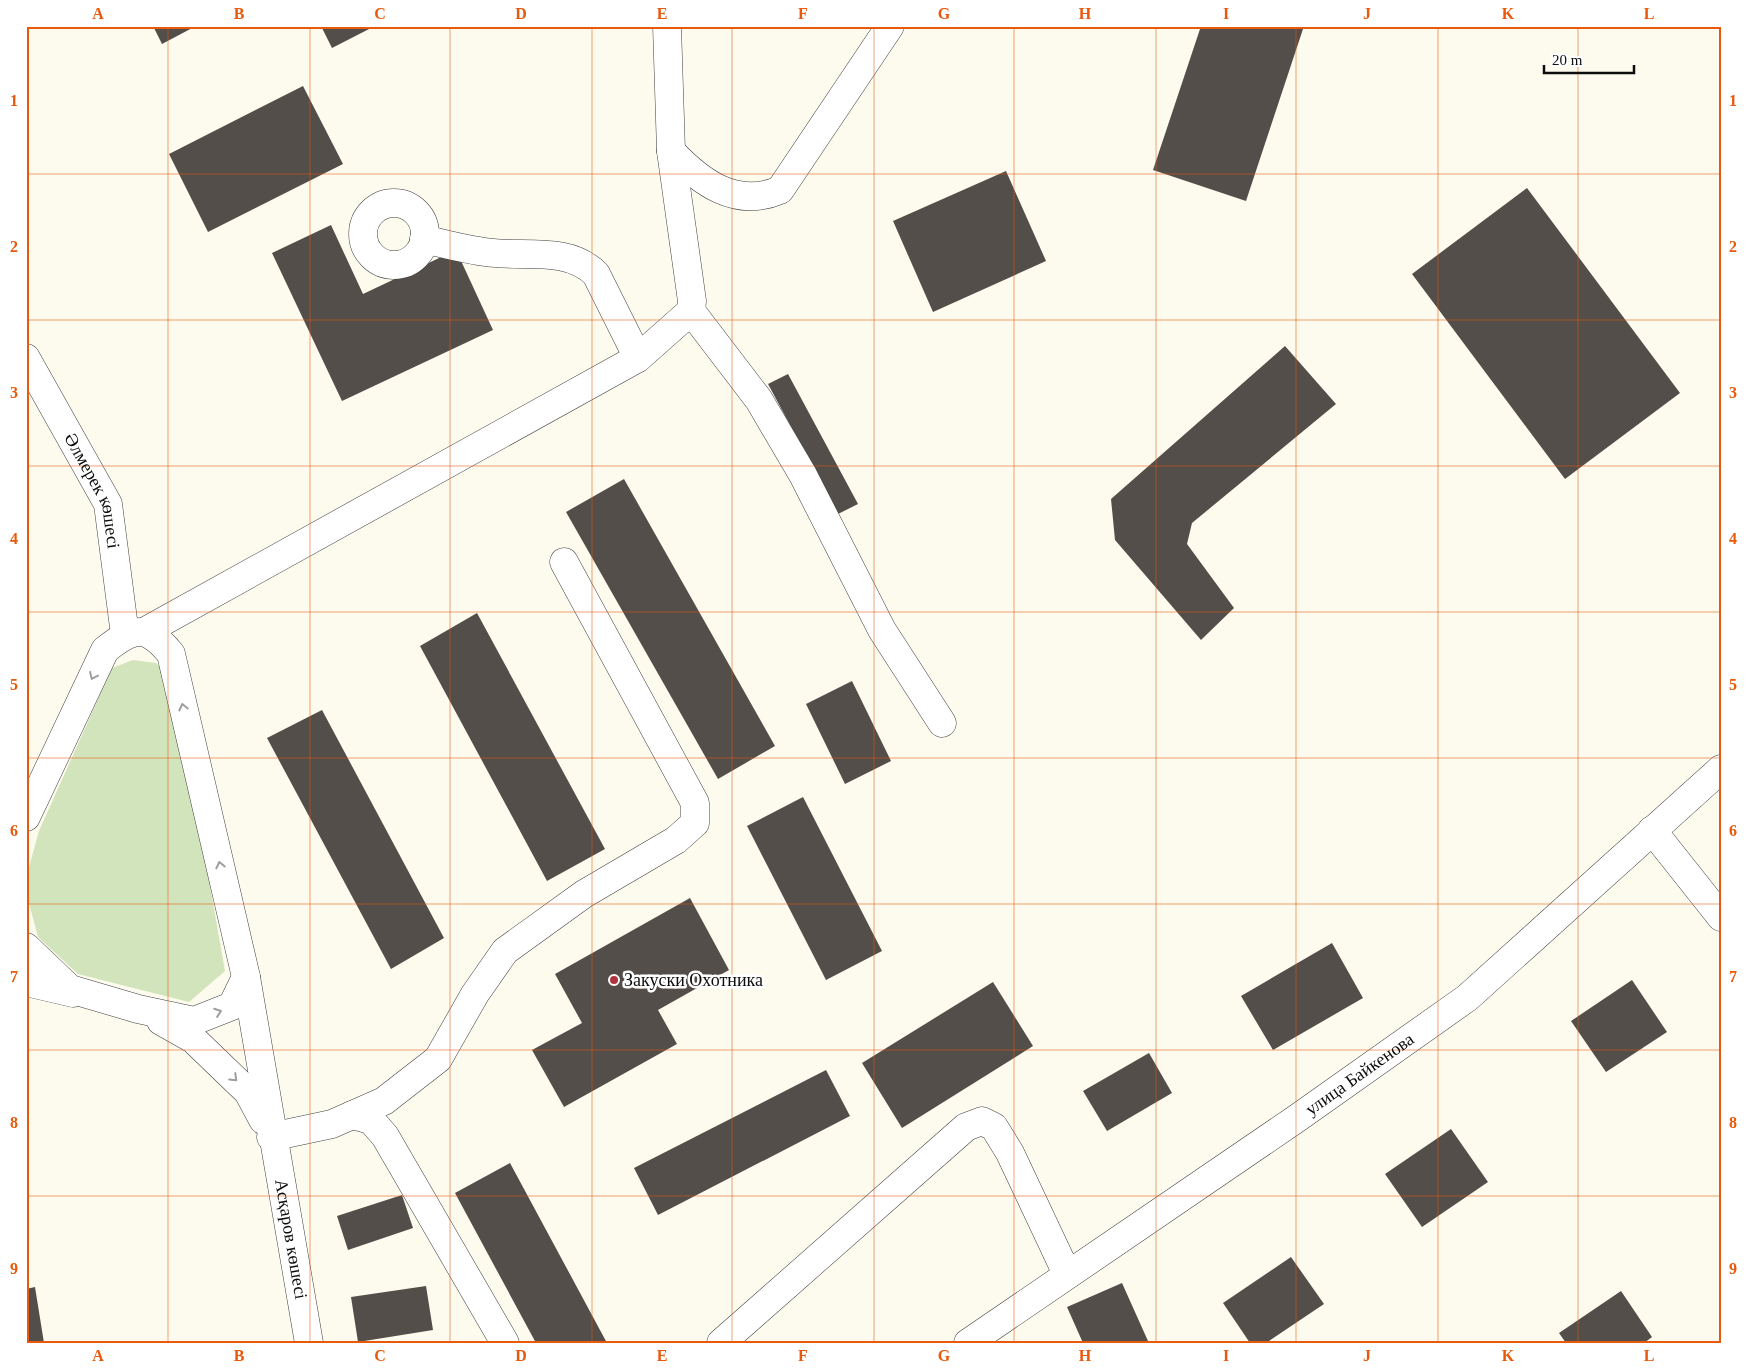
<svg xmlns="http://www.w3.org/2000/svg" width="1747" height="1369" font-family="Georgia,serif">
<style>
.green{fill:#d2e4bb}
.building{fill:#544e4a}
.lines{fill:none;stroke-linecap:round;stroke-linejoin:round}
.minor-casing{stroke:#404040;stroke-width:29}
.minor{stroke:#fff;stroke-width:28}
.oneway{stroke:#9e9e9e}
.grid{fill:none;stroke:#e8590c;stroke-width:1;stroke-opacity:0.55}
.poi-dot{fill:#af333f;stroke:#fff;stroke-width:2}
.labels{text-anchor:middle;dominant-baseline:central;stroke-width:5;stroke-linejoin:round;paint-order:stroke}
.street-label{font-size:18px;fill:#0d0d0d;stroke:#fff}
.poi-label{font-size:18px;fill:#0d0d0d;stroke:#fff;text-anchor:start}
.neatline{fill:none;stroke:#e8590c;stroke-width:2}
.grid-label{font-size:16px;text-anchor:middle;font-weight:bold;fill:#e8590c}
</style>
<rect width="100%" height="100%" fill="#fdfaee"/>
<path class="green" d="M 133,660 L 156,663 L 174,682 L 225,971 L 189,1002 L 78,974 L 38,937 L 26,892 L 26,878 L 39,831 L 112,668 Z"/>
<path class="building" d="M 153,26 L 196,26 L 162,44 Z
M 321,26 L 375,26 L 332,48 Z
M 1201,26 L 1304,26 L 1246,201 L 1153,170 Z
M 303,86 L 343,164 L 208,232 L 169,154 Z
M 1006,171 L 1046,261 L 933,312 L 893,221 Z
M 1527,188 L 1680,393 L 1565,479 L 1412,274 Z
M 331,225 L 363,294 L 456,250 L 493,330 L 342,401 L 272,253 Z
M 1285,346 L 1336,404 L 1192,523 L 1187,544 L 1234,608 L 1201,640 L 1115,540 L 1111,499 Z
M 788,374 L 858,504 L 838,514 L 768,384 Z
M 624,479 L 775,746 L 718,779 L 566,512 Z
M 477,613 L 605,849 L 547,881 L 420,646 Z
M 852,681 L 891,761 L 845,784 L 806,704 Z
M 322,710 L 444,938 L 391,969 L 267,738 Z
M 803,797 L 882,951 L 826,980 L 747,826 Z
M 690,898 L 729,970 L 658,1010 L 677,1044 L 564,1107 L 532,1050 L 582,1023 L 555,974 Z
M 1332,943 L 1363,998 L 1273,1050 L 1241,996 Z
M 1632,980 L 1667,1032 L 1606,1072 L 1571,1021 Z
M 993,982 L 1033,1046 L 902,1128 L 862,1063 Z
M 1149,1053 L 1172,1093 L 1107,1131 L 1083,1091 Z
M 826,1070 L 850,1116 L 658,1215 L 634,1168 Z
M 1451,1129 L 1488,1182 L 1422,1227 L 1385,1174 Z
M 510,1163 L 607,1343 L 536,1343 L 455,1193 Z
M 402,1195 L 413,1228 L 348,1250 L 337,1216 Z
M 1291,1257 L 1324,1304 L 1266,1343 L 1250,1343 L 1223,1303 Z
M 1122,1283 L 1148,1341 L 1083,1343 L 1067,1307 Z
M 426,1286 L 433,1330 L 358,1342 L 351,1297 Z
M 35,1287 L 44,1343 L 26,1343 L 26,1289 Z
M 1621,1291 L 1652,1337 L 1644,1343 L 1566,1343 L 1559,1333 Z"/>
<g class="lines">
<defs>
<g id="minor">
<path d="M 671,151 C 700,182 736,209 780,190 L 890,26"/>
<circle cx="394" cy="234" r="31"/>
<path d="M 424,239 C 444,244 465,249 485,252 C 522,258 567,245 596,274 L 638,358"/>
<path d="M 691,311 L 759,400 L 803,475 L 882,630 L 942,723"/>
<path id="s1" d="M 26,358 L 108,504 L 125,635"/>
<path d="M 144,632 L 638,358 L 691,311 L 692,301 L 671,151 L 667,26"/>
<path d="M 26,817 L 105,650 C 134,627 146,624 171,654 L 246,977 L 232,1006 L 194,1021 L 138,1009 L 70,989 L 26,947"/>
<path d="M 1652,830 L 1721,917"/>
<path id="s2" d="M 246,977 L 309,1343"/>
<path d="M 26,982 L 73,993"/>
<path d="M 161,1021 L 193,1039 L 248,1092 L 263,1120"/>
<path d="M 352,1115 L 371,1120 L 385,1136 L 505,1343"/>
<path d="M 271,1137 L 332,1124 L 384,1101 L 438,1059 L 475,994 L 505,951 L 584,894 L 676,840 L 695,823 L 695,803 L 564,562"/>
<path d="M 721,1343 L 966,1127 L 982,1121 L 994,1127 L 1010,1153 L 1067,1274"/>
<path id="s3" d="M 968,1343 L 1296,1119 L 1467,998 L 1721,769"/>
</g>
</defs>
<use href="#minor" class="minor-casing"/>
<use href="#minor" class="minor"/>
</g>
<defs><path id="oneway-chevron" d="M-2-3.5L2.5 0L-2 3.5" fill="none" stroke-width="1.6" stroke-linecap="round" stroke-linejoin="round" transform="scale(1.25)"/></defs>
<g class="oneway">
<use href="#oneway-chevron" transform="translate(93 676) rotate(115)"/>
<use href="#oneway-chevron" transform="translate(183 707) rotate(-103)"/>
<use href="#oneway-chevron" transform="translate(220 865) rotate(-103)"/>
<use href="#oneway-chevron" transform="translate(218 1012) rotate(-20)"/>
<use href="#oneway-chevron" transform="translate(234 1078) rotate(44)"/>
</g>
<path class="grid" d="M 168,26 L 168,1343M 310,26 L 310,1343M 450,26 L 450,1343M 592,26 L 592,1343M 732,26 L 732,1343M 874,26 L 874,1343M 1014,26 L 1014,1343M 1156,26 L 1156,1343M 1296,26 L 1296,1343M 1438,26 L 1438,1343M 1578,26 L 1578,1343M 26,174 L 1721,174M 26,320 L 1721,320M 26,466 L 1721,466M 26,612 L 1721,612M 26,758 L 1721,758M 26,904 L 1721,904M 26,1050 L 1721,1050M 26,1196 L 1721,1196"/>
<circle class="poi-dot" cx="614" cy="980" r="5"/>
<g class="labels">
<g class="street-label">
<text stroke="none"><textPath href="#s1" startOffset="150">Әлмерек көшесі</textPath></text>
<text stroke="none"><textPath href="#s3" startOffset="475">улица Байкенова</textPath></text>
<text stroke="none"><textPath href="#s2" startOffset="266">Асқаров көшесі</textPath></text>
</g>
<g class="poi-label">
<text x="624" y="980">Закуски Охотника</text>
</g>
</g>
<rect width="1747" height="1369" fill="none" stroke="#ffffff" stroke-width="55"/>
<path d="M1544 65v8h90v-8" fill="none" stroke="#0d0d0d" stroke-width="2.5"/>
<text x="1552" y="65" font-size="15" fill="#0d0d0d" stroke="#ffffff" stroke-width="4" paint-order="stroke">20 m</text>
<rect x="28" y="28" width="1692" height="1314" class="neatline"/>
<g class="grid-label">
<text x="98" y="19">A</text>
<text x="239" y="19">B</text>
<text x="380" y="19">C</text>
<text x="521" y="19">D</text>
<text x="662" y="19">E</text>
<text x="803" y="19">F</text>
<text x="944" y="19">G</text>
<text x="1085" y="19">H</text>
<text x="1226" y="19">I</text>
<text x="1367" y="19">J</text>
<text x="1508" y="19">K</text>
<text x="1649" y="19">L</text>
<text x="14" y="106">1</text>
<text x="1733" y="106">1</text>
<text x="14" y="252">2</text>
<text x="1733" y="252">2</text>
<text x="14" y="398">3</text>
<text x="1733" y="398">3</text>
<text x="14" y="544">4</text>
<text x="1733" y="544">4</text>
<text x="14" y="690">5</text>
<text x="1733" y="690">5</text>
<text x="14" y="836">6</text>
<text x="1733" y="836">6</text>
<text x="14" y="982">7</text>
<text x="1733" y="982">7</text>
<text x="14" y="1128">8</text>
<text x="1733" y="1128">8</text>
<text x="14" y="1274">9</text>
<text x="1733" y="1274">9</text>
<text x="98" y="1361">A</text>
<text x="239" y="1361">B</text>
<text x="380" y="1361">C</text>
<text x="521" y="1361">D</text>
<text x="662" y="1361">E</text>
<text x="803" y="1361">F</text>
<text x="944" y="1361">G</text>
<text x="1085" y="1361">H</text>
<text x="1226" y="1361">I</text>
<text x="1367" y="1361">J</text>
<text x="1508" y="1361">K</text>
<text x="1649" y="1361">L</text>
</g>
</svg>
